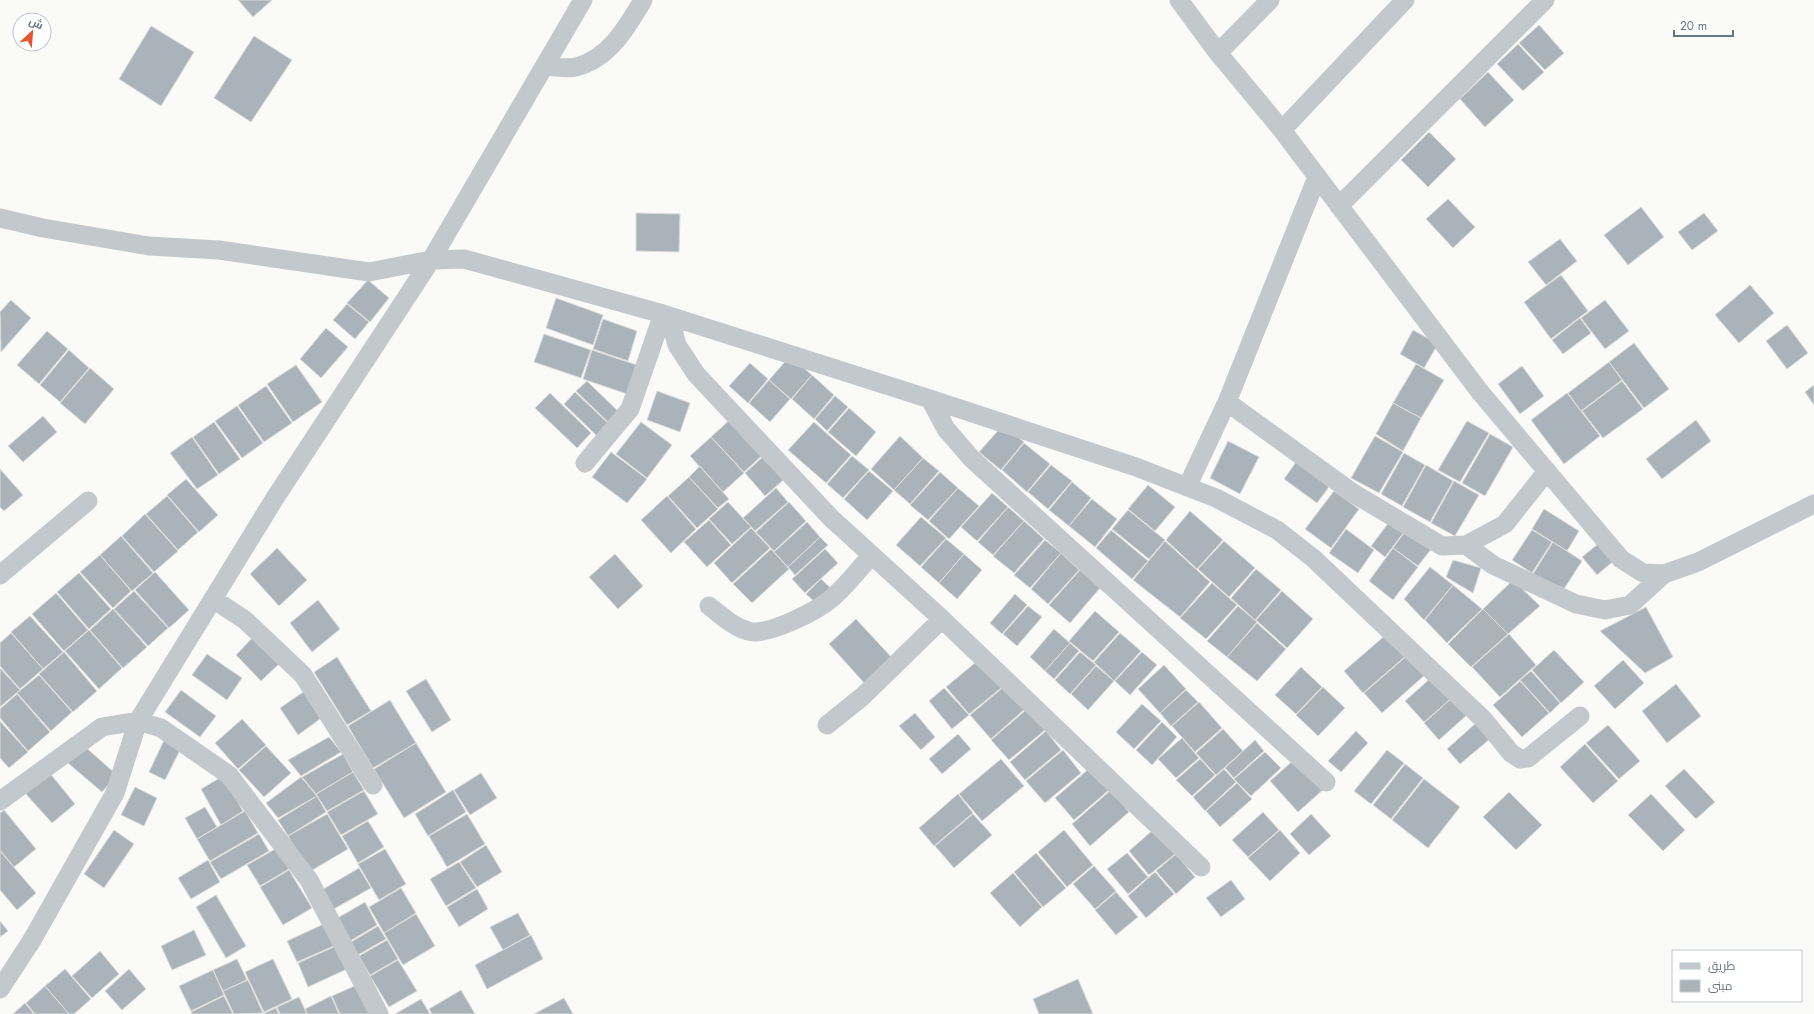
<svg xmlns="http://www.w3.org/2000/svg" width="1814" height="1014" font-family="Jost,Cairo,sans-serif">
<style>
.building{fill:#aab3b9;stroke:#dcdcda}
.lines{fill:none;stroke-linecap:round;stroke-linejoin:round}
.street{stroke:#c3c8cc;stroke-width:19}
</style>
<rect width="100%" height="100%" fill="#fafaf8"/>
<path class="building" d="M 238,0 L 272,0 L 253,17 Z
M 1539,25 L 1564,53 L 1545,70 L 1519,43 Z
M 151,26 L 194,52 L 161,106 L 119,79 Z
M 254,36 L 292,60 L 251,122 L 214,98 Z
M 1518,44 L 1544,72 L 1523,91 L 1497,64 Z
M 1488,72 L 1514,100 L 1485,127 L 1460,99 Z
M 1429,132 L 1456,159 L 1428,187 L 1401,160 Z
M 1448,199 L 1475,227 L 1453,248 L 1426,219 Z
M 1641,207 L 1664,237 L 1628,265 L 1604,235 Z
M 636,213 L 680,214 L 679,252 L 636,251 Z
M 1704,213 L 1718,231 L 1692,250 L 1678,232 Z
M 1560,239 L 1577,261 L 1546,285 L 1528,262 Z
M 1561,275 L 1588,311 L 1551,339 L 1524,302 Z
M 368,280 L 389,298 L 370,322 L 347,303 Z
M 1750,285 L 1774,313 L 1739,343 L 1715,315 Z
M 556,298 L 603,315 L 593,345 L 546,328 Z
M 11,300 L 31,318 L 1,352 L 0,312 Z
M 1605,300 L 1629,331 L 1605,349 L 1581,318 Z
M 347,304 L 369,322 L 355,339 L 333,320 Z
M 1580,318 L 1591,333 L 1563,354 L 1552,340 Z
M 603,319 L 637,331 L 628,361 L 593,349 Z
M 1787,325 L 1808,353 L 1787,369 L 1766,341 Z
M 326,328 L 348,347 L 321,378 L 300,359 Z
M 1413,330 L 1438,344 L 1424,368 L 1400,354 Z
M 47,331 L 68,349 L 39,384 L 17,365 Z
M 544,334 L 591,350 L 581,378 L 534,362 Z
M 1634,343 L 1669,389 L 1644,408 L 1609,362 Z
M 69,350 L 89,368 L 60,402 L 40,385 Z
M 592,350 L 640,366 L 630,395 L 583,379 Z
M 790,356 L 812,375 L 791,399 L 769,380 Z
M 1609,362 L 1622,380 L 1581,411 L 1568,393 Z
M 750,363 L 768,379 L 748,403 L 729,386 Z
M 1416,364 L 1444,380 L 1421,418 L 1393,403 Z
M 296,365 L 322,402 L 293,422 L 267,384 Z
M 1522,366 L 1544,396 L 1520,414 L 1498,384 Z
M 90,368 L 114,389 L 85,424 L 60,403 Z
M 812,375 L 834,395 L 814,419 L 792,399 Z
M 769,380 L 790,399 L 770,422 L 749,403 Z
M 587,381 L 622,415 L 612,426 L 576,391 Z
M 1622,381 L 1643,409 L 1603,438 L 1582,411 Z
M 1814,385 L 1814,405 L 1805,392 Z
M 266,386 L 292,423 L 264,442 L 238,405 Z
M 657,391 L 690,403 L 680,432 L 647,420 Z
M 575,392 L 611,426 L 599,438 L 564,404 Z
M 550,393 L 591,433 L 577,448 L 535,408 Z
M 1567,393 L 1600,436 L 1564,464 L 1531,420 Z
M 835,396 L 848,407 L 827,431 L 815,419 Z
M 1393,403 L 1421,418 L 1403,451 L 1376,434 Z
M 237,406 L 263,443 L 242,458 L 215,421 Z
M 849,408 L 876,432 L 856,456 L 828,432 Z
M 43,416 L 57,432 L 23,462 L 8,446 Z
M 734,416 L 767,451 L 744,472 L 711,437 Z
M 1696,420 L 1711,441 L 1662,479 L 1646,459 Z
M 1467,421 L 1489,433 L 1460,482 L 1438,470 Z
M 214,422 L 240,459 L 219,474 L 193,437 Z
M 641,422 L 672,445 L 647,478 L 616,454 Z
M 814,422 L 851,455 L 826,483 L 788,450 Z
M 1003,425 L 1024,442 L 1001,470 L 979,452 Z
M 1490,434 L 1513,447 L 1485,496 L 1462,483 Z
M 900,436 L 923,458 L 894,490 L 871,469 Z
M 1375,436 L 1403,452 L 1379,493 L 1351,478 Z
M 192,437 L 218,475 L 197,489 L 170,453 Z
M 711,437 L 744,473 L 723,492 L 690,456 Z
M 1228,441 L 1259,457 L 1240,494 L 1210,478 Z
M 1024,443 L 1050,464 L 1027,492 L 1002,470 Z
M 611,452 L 647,479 L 627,503 L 592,477 Z
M 768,452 L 789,475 L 765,496 L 745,473 Z
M 1404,453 L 1425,465 L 1402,506 L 1381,494 Z
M 852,456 L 869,470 L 843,498 L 827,484 Z
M 923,458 L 939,471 L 910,504 L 894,490 Z
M 1296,462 L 1329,487 L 1317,503 L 1284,479 Z
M 1051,465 L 1072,481 L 1048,509 L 1028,492 Z
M 1426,465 L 1453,481 L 1430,522 L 1403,507 Z
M 700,466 L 729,499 L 718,508 L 689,477 Z
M 0,469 L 23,495 L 4,511 L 0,507 Z
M 869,471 L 893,491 L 867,520 L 844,499 Z
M 940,472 L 958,488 L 928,520 L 910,505 Z
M 689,477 L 718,509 L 697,528 L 668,496 Z
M 186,479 L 218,515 L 199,532 L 167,495 Z
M 1454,481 L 1479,495 L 1455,536 L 1431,523 Z
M 1072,482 L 1091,498 L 1069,526 L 1049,510 Z
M 1148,485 L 1175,507 L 1155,531 L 1128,509 Z
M 776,488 L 788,502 L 755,531 L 743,518 Z
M 958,488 L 979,506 L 949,539 L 929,521 Z
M 1334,491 L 1359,509 L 1331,548 L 1305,529 Z
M 992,493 L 1008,507 L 977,541 L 961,527 Z
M 167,496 L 198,532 L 178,550 L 146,514 Z
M 667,496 L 696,529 L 671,553 L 641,520 Z
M 1092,499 L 1117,519 L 1095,547 L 1069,526 Z
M 728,502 L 751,527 L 732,544 L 709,519 Z
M 789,502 L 806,521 L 774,551 L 756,532 Z
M 1008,507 L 1024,521 L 993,555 L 978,542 Z
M 1544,509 L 1579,531 L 1567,551 L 1532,529 Z
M 1128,510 L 1165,540 L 1149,559 L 1112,529 Z
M 1190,511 L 1223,540 L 1197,569 L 1166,540 Z
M 145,514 L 178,551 L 154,572 L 122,536 Z
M 921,517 L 946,538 L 920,566 L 896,545 Z
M 709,520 L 731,545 L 707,567 L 684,542 Z
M 1024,521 L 1044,539 L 1014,573 L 993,556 Z
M 1390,521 L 1404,532 L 1385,557 L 1371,546 Z
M 807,522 L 820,537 L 788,567 L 774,552 Z
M 751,528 L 770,548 L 732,583 L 714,563 Z
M 1346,529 L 1374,550 L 1358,573 L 1329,553 Z
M 1407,529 L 1432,548 L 1418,566 L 1393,548 Z
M 1111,530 L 1148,561 L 1132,579 L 1096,548 Z
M 1532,530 L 1552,542 L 1532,573 L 1512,560 Z
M 121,536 L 153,573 L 132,591 L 100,555 Z
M 820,537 L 828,545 L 795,575 L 788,567 Z
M 946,539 L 964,554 L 939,583 L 921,567 Z
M 1045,540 L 1061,553 L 1030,588 L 1014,575 Z
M 1603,540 L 1617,558 L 1597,575 L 1582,557 Z
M 1165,541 L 1210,582 L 1180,617 L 1133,580 Z
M 1224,541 L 1255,568 L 1229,597 L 1198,569 Z
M 1553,542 L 1582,561 L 1562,592 L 1533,574 Z
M 277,548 L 307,580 L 279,606 L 250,574 Z
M 1393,548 L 1418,567 L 1393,600 L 1369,581 Z
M 771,549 L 789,569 L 752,603 L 733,584 Z
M 825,549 L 838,563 L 805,593 L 792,579 Z
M 1061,553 L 1079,570 L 1048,604 L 1031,589 Z
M 615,554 L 643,586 L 618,609 L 589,577 Z
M 964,554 L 982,570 L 957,599 L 939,583 Z
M 100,555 L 131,591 L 113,608 L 80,572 Z
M 1453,560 L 1481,568 L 1473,593 L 1446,577 Z
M 1430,567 L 1453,585 L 1424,620 L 1404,599 Z
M 1256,569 L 1281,590 L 1255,620 L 1231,598 Z
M 1080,570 L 1100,588 L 1070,623 L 1049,605 Z
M 155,572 L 189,610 L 169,628 L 135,590 Z
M 79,573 L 111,609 L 89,629 L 57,592 Z
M 821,579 L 833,590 L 816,603 L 806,594 Z
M 1513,580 L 1540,606 L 1508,634 L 1483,609 Z
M 1212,583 L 1237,605 L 1206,639 L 1180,618 Z
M 1453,585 L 1482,609 L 1447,643 L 1425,620 Z
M 134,591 L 168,628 L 148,646 L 114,609 Z
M 1282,591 L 1313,619 L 1287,648 L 1256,620 Z
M 56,593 L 88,630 L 64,651 L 32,614 Z
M 1015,594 L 1027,605 L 1002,634 L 990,623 Z
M 318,600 L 340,629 L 312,652 L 290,623 Z
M 1028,606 L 1042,617 L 1017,646 L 1003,634 Z
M 1238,606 L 1257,622 L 1227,657 L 1207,641 Z
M 1646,607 L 1673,657 L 1645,673 L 1600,631 Z
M 113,609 L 147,647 L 123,668 L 90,630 Z
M 1483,609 L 1508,634 L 1471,667 L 1448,644 Z
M 1095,611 L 1119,632 L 1093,661 L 1069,641 Z
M 30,616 L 63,652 L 43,669 L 11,632 Z
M 856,619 L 894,660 L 866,685 L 829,644 Z
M 1257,623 L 1286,649 L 1257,681 L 1227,657 Z
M 1054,629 L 1070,643 L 1045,671 L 1030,657 Z
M 89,630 L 122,668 L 99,689 L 65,651 Z
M 1389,632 L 1408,654 L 1363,693 L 1344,671 Z
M 11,633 L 43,669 L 20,689 L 0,666 L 0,643 Z
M 1120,633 L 1141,651 L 1114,681 L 1094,662 Z
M 1509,634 L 1536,665 L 1500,697 L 1472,667 Z
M 255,635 L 281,662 L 261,681 L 236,655 Z
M 1070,643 L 1079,651 L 1054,679 L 1045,671 Z
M 1554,650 L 1584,682 L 1561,703 L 1532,670 Z
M 64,652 L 97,691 L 73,712 L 39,674 Z
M 1080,652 L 1096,665 L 1070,694 L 1055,680 Z
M 1142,652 L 1157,665 L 1130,695 L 1115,681 Z
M 207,654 L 242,678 L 227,700 L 192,675 Z
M 1409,654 L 1426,674 L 1382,713 L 1364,693 Z
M 337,657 L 371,711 L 347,725 L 314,672 Z
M 982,657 L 1006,684 L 969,714 L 946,687 Z
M 1623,660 L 1644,683 L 1615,709 L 1594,686 Z
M 1164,665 L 1186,689 L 1160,713 L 1138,689 Z
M 1096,666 L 1114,681 L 1088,710 L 1071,694 Z
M 1301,667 L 1322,687 L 1296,714 L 1275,695 Z
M 0,668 L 20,690 L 0,707 Z
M 1531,671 L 1560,703 L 1550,713 L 1520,680 Z
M 39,675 L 72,712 L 51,731 L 17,693 Z
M 1434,675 L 1453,697 L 1424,722 L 1405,701 Z
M 426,679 L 451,720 L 432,732 L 406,691 Z
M 1520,681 L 1549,713 L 1522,737 L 1493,705 Z
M 1676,684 L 1701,716 L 1667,743 L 1642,711 Z
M 1006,685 L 1026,708 L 991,739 L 970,715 Z
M 1323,687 L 1345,708 L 1318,736 L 1296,715 Z
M 944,688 L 969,715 L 952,729 L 929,701 Z
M 181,690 L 216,716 L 200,737 L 165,712 Z
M 306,690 L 324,716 L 298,735 L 280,708 Z
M 1186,690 L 1198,702 L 1171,726 L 1160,713 Z
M 17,694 L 50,732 L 28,751 L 0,718 L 0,709 Z
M 1453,697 L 1468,714 L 1439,740 L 1424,723 Z
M 390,700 L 416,743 L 373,768 L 348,726 Z
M 1199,702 L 1222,728 L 1195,752 L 1172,726 Z
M 1142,704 L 1161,721 L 1134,749 L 1116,732 Z
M 1027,709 L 1045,730 L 1009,760 L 991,740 Z
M 915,713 L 935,737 L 921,750 L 899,726 Z
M 242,719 L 266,745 L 238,769 L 215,743 Z
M 0,721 L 28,752 L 9,768 L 0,758 Z
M 1162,722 L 1177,737 L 1152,765 L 1136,750 Z
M 1476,723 L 1490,739 L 1460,764 L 1447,749 Z
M 1608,725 L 1640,761 L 1619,779 L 1586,743 Z
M 1223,729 L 1243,751 L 1216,775 L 1196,753 Z
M 1046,731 L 1061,750 L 1025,780 L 1010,762 Z
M 1356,731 L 1368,743 L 1341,772 L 1328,761 Z
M 958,734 L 971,749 L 942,774 L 929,759 Z
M 166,736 L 183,744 L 165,780 L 149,772 Z
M 329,737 L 341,752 L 301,776 L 288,760 Z
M 1182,738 L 1199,758 L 1176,778 L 1158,759 Z
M 1255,740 L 1264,751 L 1234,778 L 1225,768 Z
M 416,743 L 446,792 L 404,818 L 374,769 Z
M 1585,744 L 1618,781 L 1593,803 L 1560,767 Z
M 83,745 L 117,775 L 102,792 L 68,763 Z
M 266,746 L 291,773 L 264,797 L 239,770 Z
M 1063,750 L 1081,773 L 1045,803 L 1026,781 Z
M 1387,750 L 1404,763 L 1371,804 L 1354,791 Z
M 1265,752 L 1281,768 L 1251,796 L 1234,779 Z
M 343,754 L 353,772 L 316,794 L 302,777 Z
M 1296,758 L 1325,788 L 1298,812 L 1270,781 Z
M 1001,759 L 1024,786 L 982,821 L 959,794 Z
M 1200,759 L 1215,775 L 1192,796 L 1176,780 Z
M 1405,764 L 1423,778 L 1391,819 L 1373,805 Z
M 1091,767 L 1110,789 L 1074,820 L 1055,798 Z
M 1224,769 L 1236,782 L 1205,811 L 1193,797 Z
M 1684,769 L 1715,802 L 1696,819 L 1665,786 Z
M 49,772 L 75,804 L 52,823 L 25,793 Z
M 353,772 L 364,790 L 327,811 L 316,794 Z
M 481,773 L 497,798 L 470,815 L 454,790 Z
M 223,776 L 243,811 L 221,825 L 201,789 Z
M 301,777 L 317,796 L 278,818 L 266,803 Z
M 1424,779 L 1460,807 L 1428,848 L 1392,820 Z
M 1237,783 L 1252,799 L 1220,827 L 1206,811 Z
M 135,787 L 157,798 L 144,826 L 121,815 Z
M 453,790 L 466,812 L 428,836 L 415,814 Z
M 1111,790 L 1129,812 L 1090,846 L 1072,824 Z
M 364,791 L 378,814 L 341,835 L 327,812 Z
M 1509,792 L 1542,825 L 1516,850 L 1483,817 Z
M 958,794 L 973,813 L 934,846 L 919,828 Z
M 1651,794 L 1685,830 L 1663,851 L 1628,815 Z
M 317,796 L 326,812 L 288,836 L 278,820 Z
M 205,807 L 217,827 L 197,839 L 185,818 Z
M 4,810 L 36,849 L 14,867 L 0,850 L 0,813 Z
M 245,811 L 258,833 L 210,861 L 197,839 Z
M 1263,812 L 1279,830 L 1248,857 L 1232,840 Z
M 327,814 L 348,849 L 309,872 L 288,836 Z
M 467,814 L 485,844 L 447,867 L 429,836 Z
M 973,814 L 992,835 L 954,868 L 935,846 Z
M 1311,814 L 1331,836 L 1309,855 L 1290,834 Z
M 368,821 L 384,847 L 358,863 L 342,836 Z
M 1154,829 L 1175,854 L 1149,875 L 1129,851 Z
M 114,830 L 134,844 L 104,888 L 84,874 Z
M 1064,830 L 1093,865 L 1067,887 L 1038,852 Z
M 1280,830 L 1300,853 L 1270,881 L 1248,858 Z
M 259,834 L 269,851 L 221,879 L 210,862 Z
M 486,845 L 502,872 L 477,887 L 460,862 Z
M 277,848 L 289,869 L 260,886 L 247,865 Z
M 385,849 L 406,884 L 379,900 L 358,864 Z
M 0,851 L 36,893 L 17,910 L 0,890 Z
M 1036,853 L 1066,888 L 1043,907 L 1014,872 Z
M 1127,853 L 1148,877 L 1128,894 L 1107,869 Z
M 1176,854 L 1195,877 L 1176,894 L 1156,871 Z
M 208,860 L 220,882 L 191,899 L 178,878 Z
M 459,862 L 476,888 L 446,906 L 430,879 Z
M 1094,866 L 1116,891 L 1095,909 L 1073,884 Z
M 359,868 L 371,888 L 332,910 L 320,891 Z
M 289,870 L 312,908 L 283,925 L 260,887 Z
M 1155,872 L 1174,894 L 1146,918 L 1128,896 Z
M 1013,873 L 1042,907 L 1020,927 L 990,893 Z
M 1231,880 L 1245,899 L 1221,917 L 1206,898 Z
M 401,888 L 416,913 L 384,933 L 369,907 Z
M 477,889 L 488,909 L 459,927 L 447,907 Z
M 1116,892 L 1138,917 L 1116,935 L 1095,910 Z
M 216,895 L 246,946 L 226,958 L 196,907 Z
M 365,902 L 377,925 L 350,941 L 336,919 Z
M 518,913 L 530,935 L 503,950 L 490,927 Z
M 416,914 L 435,946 L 403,965 L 384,933 Z
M 0,921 L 8,931 L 0,937 Z
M 326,923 L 336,945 L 297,962 L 287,941 Z
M 378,926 L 386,939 L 358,955 L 351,942 Z
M 194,930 L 206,955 L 172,970 L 161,946 Z
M 531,935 L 543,959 L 487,989 L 475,965 Z
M 387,940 L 398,959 L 370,975 L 359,956 Z
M 336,946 L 347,969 L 308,987 L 298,963 Z
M 100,951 L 119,974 L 92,998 L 72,976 Z
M 237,959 L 247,980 L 223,991 L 213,970 Z
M 273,959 L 292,999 L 264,1012 L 245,972 Z
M 398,960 L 417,991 L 389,1007 L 370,976 Z
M 65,969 L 91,999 L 74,1014 L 69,1014 L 45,986 Z
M 129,969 L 146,989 L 122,1010 L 105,991 Z
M 213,970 L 224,995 L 191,1011 L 179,986 Z
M 1078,979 L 1093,1014 L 1039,1014 L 1033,999 Z
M 248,980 L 263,1013 L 234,1014 L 223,991 Z
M 359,984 L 373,1014 L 340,1014 L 332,996 Z
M 45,986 L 69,1014 L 35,1014 L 26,1003 Z
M 461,990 L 475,1014 L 432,1014 L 429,1009 Z
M 224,996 L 233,1014 L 192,1014 L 191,1012 Z
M 331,996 L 339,1014 L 307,1014 L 305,1009 Z
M 299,997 L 307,1014 L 280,1014 L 277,1007 Z
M 564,998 L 573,1014 L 534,1014 Z
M 421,999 L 430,1014 L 395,1014 Z
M 25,1003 L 34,1014 L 13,1014 Z
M 276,1008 L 279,1014 L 262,1014 Z"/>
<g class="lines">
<path class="street" d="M 1179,0 L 1218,53 L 1282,130 L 1480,392 L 1621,559 L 1643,573 L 1664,574 L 1698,562 L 1814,504
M 1218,53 L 1270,0
M 545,66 C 554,67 567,69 576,67 C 609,59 627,27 643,0
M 1282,130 L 1405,0
M 1339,206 L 1545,0
M 0,218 L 43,228 L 149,246 L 219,250 L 369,272 L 431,260 L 464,259 L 663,314 L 930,399 L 1136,467 L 1216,498 L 1277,530 L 1313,558 L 1484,720 L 1511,753 L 1520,759 L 1528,758 L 1580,716
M 669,316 L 677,345 L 696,374 L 831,518 L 942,619 L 1201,867
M 930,399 L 946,429 L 972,459 L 1326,782
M 1227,402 L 1353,493 L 1442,546 L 1466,545 L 1505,524 L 1547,471
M 585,463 L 630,409 L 663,314
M 1187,487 L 1227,402 L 1317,177
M 1466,545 L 1493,565 L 1576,604 L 1605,610 L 1630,605 L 1664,574
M 0,575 L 88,501
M 213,599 L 245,620 L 303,675 L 373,785
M 709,606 C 721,615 733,627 748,631 C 766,637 817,611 832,598 C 846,586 858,570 871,556
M 827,725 L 863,696 L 942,619
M 0,801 L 102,727 L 138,721 L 161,728 L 229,775 L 309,880 L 379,1014
M 0,989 L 32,940 L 115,793 L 138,721 L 275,498 L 431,260 L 583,0"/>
</g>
<rect x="1672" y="950" width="130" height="52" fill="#ffffff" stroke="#c1c8cd"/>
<rect x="1680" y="963" width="20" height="6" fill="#c3c8cc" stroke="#c1c8cd"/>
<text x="1708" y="970" font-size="12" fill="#657683">طريق</text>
<rect x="1680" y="980" width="20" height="12" fill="#aab3b9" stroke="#c1c8cd"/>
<text x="1708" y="990" font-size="12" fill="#657683">مبنى</text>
<g transform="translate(32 32) rotate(26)"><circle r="19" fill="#ffffff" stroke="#c1c8cd"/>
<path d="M0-3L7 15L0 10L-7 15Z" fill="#e4572e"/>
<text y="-6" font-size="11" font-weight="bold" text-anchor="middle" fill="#657683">ش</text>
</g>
<path d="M1674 30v6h59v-6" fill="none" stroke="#657683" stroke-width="2"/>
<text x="1680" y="30" font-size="12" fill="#657683" stroke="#ffffff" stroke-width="3" paint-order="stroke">20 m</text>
</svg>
